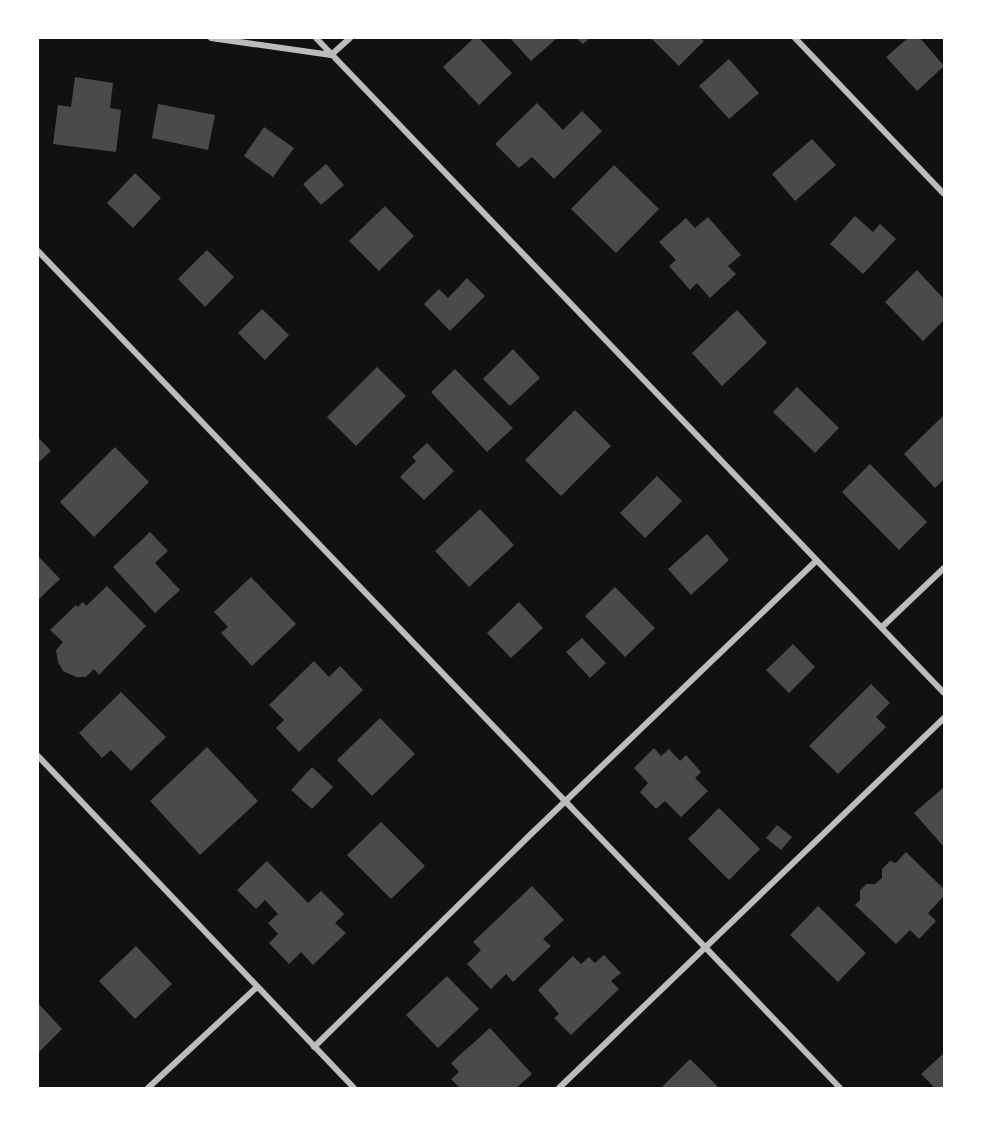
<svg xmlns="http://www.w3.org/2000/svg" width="982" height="1126" font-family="Jost,sans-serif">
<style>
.building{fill:#4a4a4a}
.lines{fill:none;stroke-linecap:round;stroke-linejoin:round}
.minor{stroke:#bcbcbc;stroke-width:6}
</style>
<rect width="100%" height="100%" fill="#111"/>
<path class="building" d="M 474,38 L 479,38 L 512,73 L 479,105 L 443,67 Z
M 510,38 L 557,38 L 531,61 Z
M 576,38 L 590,38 L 583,44 Z
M 651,38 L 700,38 L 704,41 L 679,66 Z
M 908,38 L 920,38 L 944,66 L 917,91 L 886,57 Z
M 729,59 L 759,93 L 729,119 L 699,86 Z
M 75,77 L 113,83 L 110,108 L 121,110 L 116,152 L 53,144 L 58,105 L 71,107 Z
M 537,103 L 563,130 L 582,111 L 602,131 L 554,179 L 532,157 L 519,168 L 495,144 Z
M 158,104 L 215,115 L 208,150 L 152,138 Z
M 264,127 L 294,148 L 273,177 L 244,156 Z
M 812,139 L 836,165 L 795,201 L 772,174 Z
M 326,164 L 344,185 L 321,205 L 303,184 Z
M 614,165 L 659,209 L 616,253 L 571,209 Z
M 135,173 L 161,198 L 133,228 L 107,203 Z
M 385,206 L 414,236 L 379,271 L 349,241 Z
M 855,216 L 873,232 L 880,224 L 896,239 L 863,274 L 830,244 Z
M 708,217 L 741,255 L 728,266 L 736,274 L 710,298 L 697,283 L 690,290 L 669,266 L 676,260 L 659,242 L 686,218 L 695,228 Z
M 207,250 L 234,277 L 205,307 L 178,279 Z
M 917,270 L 944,299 L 944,320 L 923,341 L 885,302 Z
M 467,278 L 485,296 L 450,331 L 424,304 L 439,289 L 448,298 Z
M 262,309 L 289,335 L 265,360 L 238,333 Z
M 737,310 L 767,343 L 722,386 L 692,353 Z
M 513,349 L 540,378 L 510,406 L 483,379 Z
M 377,367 L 406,396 L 356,446 L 327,417 Z
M 455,369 L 513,428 L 487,452 L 431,392 Z
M 797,387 L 839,428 L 815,453 L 773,412 Z
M 575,410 L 611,446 L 561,496 L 525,460 Z
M 944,415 L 944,479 L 935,488 L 904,454 Z
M 38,437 L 51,451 L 38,463 Z
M 427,443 L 454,471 L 424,500 L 400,477 L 416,461 L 412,457 Z
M 115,447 L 149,482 L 94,537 L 60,502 Z
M 870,464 L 927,522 L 899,550 L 842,492 Z
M 657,476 L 682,501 L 645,538 L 620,513 Z
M 480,509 L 514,545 L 469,587 L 435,551 Z
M 150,532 L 168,551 L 155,563 L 180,590 L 155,613 L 113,567 Z
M 707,534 L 729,560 L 691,595 L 668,569 Z
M 38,556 L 60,579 L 38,600 Z
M 251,577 L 296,624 L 252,666 L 221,633 L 228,627 L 214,612 Z
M 107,586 L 146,626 L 99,675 L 94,669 L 86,677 L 76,677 L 63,671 L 58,662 L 56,650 L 63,642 L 50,630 L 76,605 L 78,607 L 83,602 L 86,606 Z
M 615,587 L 655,628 L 625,657 L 585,616 Z
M 519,602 L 543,628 L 511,658 L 487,633 Z
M 582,638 L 606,663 L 590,678 L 566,652 Z
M 793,644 L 815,667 L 789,693 L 766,670 Z
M 314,661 L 329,677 L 340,666 L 363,690 L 299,752 L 276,728 L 284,720 L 269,705 Z
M 871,684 L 890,703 L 876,717 L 886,727 L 838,774 L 809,746 Z
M 121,692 L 166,737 L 131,771 L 111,750 L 102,758 L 79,733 Z
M 380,718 L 415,754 L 372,796 L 337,760 Z
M 207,747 L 258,801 L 200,855 L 150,801 Z
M 654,748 L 661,756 L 669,749 L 680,761 L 686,755 L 701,772 L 695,778 L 708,791 L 681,817 L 665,801 L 656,809 L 640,792 L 648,783 L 634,768 Z
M 312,767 L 333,787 L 312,809 L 291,790 Z
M 944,787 L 944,847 L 914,813 Z
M 719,808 L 760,849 L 729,880 L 688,839 Z
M 381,822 L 425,866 L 391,899 L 347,855 Z
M 777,825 L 792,837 L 781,850 L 766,838 Z
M 906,852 L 944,889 L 944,896 L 928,913 L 936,921 L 919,939 L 910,930 L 896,944 L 855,905 L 860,900 L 860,891 L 866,884 L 875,884 L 882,878 L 882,869 L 890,861 L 896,863 Z
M 267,861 L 308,903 L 321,891 L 344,914 L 335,923 L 346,933 L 313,965 L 301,952 L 289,964 L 269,943 L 278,934 L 268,923 L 278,914 L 265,900 L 256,909 L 237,890 Z
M 532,886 L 564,920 L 543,939 L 551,946 L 513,982 L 506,974 L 491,989 L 467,964 L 481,950 L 473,942 Z
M 818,906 L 866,953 L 838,982 L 790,935 Z
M 136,946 L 172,984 L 135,1019 L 99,981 Z
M 604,955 L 621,973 L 611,981 L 619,989 L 571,1035 L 554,1018 L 559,1014 L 538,990 L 573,956 L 581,964 L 589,957 L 595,963 Z
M 447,976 L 479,1009 L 438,1048 L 406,1015 Z
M 38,1003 L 62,1029 L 38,1053 Z
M 490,1028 L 532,1074 L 516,1088 L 460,1088 L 451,1079 L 459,1072 L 451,1063 Z
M 944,1053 L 944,1088 L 935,1088 L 921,1074 Z
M 690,1059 L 719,1088 L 661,1088 Z"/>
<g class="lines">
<path class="minor" d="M 211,38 L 331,55 L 350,38
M 316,38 L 944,693
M 795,38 L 944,194
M 38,251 L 840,1088
M 882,627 L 944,568
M 38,756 L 354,1088
M 314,1047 L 530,835 L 816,561
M 148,1088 L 257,987
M 559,1088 L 944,718"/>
</g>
<rect width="982" height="1126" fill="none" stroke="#ffffff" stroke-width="78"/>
</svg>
